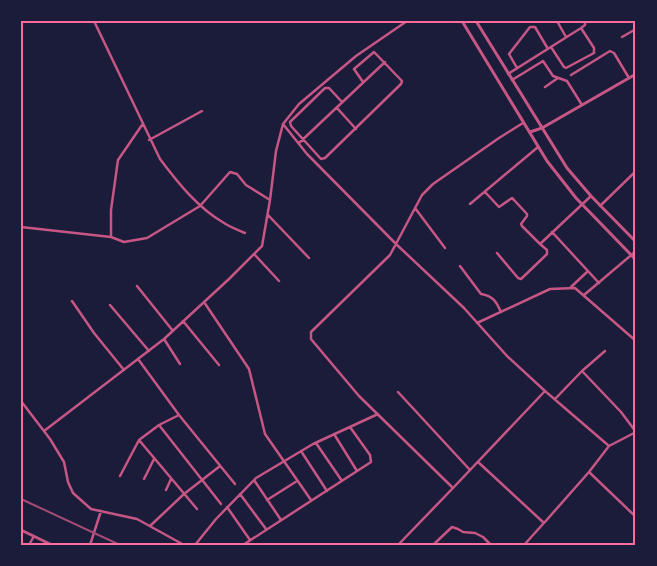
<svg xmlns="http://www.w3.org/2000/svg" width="657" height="566" font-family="Barlow,sans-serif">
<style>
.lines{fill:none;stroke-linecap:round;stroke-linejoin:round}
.minor{stroke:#c65784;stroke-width:2.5}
.tertiary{stroke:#c65784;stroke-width:3}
.rail{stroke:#a44b75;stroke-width:2}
.neatline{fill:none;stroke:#ff6b9d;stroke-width:2}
</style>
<rect width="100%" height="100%" fill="#1b1b3a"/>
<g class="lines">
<path class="minor" d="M 94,21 L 160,159 C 178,183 198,208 224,223 C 230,227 238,230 245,233
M 557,21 L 566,37
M 635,21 L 636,22
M 622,37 L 636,29
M 551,47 L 564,67 L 566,68 L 594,53 L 594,48 L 581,28
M 517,68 L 509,54 L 530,27 L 535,27 L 548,49
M 508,74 L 581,28 L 585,25 L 585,21
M 571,75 L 610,51 L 614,53 L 629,78
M 512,80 L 543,61 L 553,76 L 567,81 L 582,105
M 545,87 L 558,78
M 342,102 L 329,88 L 325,88 L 290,122 L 291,126 L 321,159 L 325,158 L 401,84 L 402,81 L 374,52 L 354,69 L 363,82
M 337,108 L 356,129
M 283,124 L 307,154 L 396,244 L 464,308 L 507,356 L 545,391
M 149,140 L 202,111
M 299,143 L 385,62
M 485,192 L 499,207 L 512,198 L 514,200 L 527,214 L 527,216 L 521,224 L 522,226 L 540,244 L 591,196
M 470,204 L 538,147
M 600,206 L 636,171
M 415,208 L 445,248
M 268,215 L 309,258
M 21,227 L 111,237 L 124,242 L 147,238 L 200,206 L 230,172 L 237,174 L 246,185 L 270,200
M 552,232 L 599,283
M 111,237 L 111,210 L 118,160 L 142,125
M 497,253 L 518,278 L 521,279 L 547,254 L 547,250 L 540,244
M 254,254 L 279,281
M 460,266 L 481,294 C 493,296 496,301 501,312
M 137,286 L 173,331
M 571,287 L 588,271
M 584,295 L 636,251
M 72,301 L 94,333 L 124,370
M 204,302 L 249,369 L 265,434 L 311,500
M 110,305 L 149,351
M 183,321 L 219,365
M 477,323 L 550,289 L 575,288 L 636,341
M 164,339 L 180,364
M 138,359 L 179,415 L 235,484
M 582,371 L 621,412 L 636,432
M 398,392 L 470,470
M 555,399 L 582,371 L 605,351
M 21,401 L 50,439 L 64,462 L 68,482 L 73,493 L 91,509 L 137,519 L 184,545
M 179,415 L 159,425 L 139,440 L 197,509
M 159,425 L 221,504
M 44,431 L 164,339 L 229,279 L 262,246 L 270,200 L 276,151 L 283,124 L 299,104 L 356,56 L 407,21
M 334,434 L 357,471
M 316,443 L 342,481
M 609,446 L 589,472 L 636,517
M 301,451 L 327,491
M 478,462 L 544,523 L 589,472
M 120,476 L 139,440
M 144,479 L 154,459
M 254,480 L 281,520
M 453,488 L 545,391 L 609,446 L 636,432
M 166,490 L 171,479
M 240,494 L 266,529
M 267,500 L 297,481
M 227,507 L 250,540
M 150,526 L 184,494 L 220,466
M 29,545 L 34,536
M 90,545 L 101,511
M 195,545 L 216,519 L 256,478 L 313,444 L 378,414
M 243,545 L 371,462 L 370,455 L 350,427
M 398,545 L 453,488 L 359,396 L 316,345 L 311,339 L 311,332 L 390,255 L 422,195 L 433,184 L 499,138 L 523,123
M 433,545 L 452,527 L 458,529 L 463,532 L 475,533 L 483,537 L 491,545
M 524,545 L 543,524"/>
<path class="tertiary" d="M 462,21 L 547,161 L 576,198 L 636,260
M 476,21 L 567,168 L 591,196 L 636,242
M 530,132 L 542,128 L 636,74
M 21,530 L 52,545"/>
<path class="rail" d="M 21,499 L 120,545"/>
</g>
<rect width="657" height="566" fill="none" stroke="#1b1b3a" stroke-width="45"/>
<rect x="22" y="22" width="612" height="522" class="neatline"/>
</svg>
